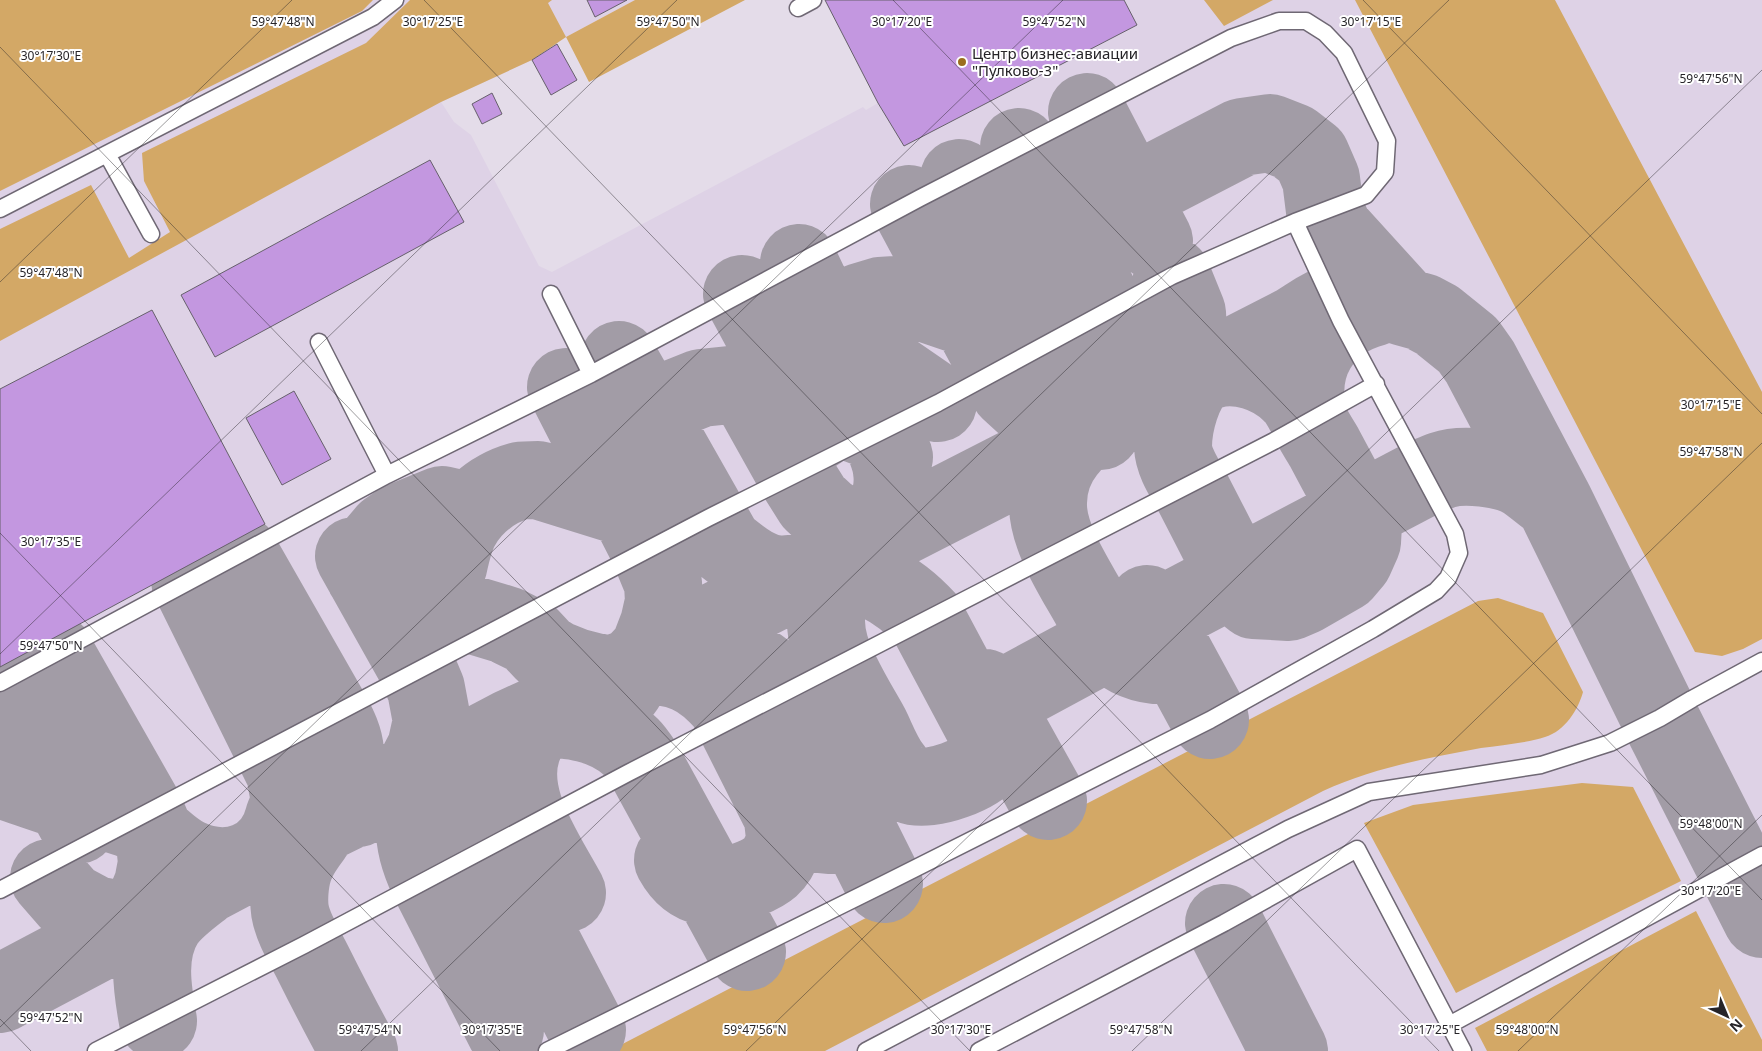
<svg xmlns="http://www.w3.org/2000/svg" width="1762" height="1051" font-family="'Noto Sans',sans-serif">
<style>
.built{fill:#ded2e6}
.green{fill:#d3a866}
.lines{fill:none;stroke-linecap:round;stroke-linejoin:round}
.taxiway{stroke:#a29ca6;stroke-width:78}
.building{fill:#c397e0;stroke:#66606b}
.lane-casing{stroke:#6f6874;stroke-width:19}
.lane{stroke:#fff;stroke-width:16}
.ticks{fill:none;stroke:#262428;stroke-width:1;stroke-opacity:0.45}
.poi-dot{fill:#9b6e1e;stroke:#fff;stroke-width:2}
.labels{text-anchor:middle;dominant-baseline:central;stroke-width:4;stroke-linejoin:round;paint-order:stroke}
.poi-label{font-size:15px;fill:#262428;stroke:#fff;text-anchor:start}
.ticks-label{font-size:12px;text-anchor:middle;fill:#262428;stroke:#fff;stroke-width:4;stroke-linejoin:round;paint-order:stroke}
</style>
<rect width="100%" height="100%" fill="#e4dce9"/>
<path class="built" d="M 0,0 L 635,0 L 566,37 L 532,60 L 441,102 L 454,122 L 471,135 L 539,266 L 552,272 L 863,107 L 866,110 L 878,103 L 904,146 L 1137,25 L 1124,0 L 1762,0 L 1762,1051 L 0,1051 Z"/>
<path class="green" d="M 0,0 L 373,0 L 362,11 L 0,191 Z
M 410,0 L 552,0 L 548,3 L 566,37 L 635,0 L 745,0 L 589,82 L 566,37 L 532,60 L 441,102 L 0,341 L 0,229 L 91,185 L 129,258 L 170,232 L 144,181 L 142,153 L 366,43 Z
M 1204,0 L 1273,0 L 1224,26 Z
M 1355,0 L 1555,0 L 1762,392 L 1762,639 L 1743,649 L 1722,656 L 1695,652 Z
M 1498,598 L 1543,613 L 1583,692 C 1578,710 1565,731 1545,737 C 1527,743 1501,745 1481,748 C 1427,758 1373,768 1323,791 L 825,1051 L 609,1051 L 1478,601 Z
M 1582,783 L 1633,787 L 1681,881 L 1456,993 L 1364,823 L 1413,805 Z
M 1696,911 L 1762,1040 L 1762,1051 L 1487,1051 L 1475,1028 Z"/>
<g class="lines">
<path class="taxiway" d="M 1087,112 L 1154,241
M 959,178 L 1061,375 L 1071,386 L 1086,394 L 1112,403 L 1144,402 L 1160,389 L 1172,377 L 1183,355 L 1188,333 L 1187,313 L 1172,276
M 909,204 L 1009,390 L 1033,412 L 1054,422 L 1095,427 C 1110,407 1121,388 1121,361 C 1120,327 1095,289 1079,259 C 1059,222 1039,184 1019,147
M 799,263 L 880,433 L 894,457
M 742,294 L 817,432
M 830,328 L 845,311 L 860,302 L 880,296 L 896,295 L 914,299 L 999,328
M 832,330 L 938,403
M 619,360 L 724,545 C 738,556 752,569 770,573 C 785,577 801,572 816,571 C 862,568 897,587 927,620 L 991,740 C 991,744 992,751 991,755 C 983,774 929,793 910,785 C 905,782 896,774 893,769 C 883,757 877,740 870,726 C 856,701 839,675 830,647 C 828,640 826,629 826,621 C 825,594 838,573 853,552
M 749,391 L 796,475 L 813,502 L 827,515 L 843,525 L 864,529 L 897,529
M 1310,421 C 1304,412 1299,400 1291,393 C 1271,373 1238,362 1211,370 C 1207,371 1203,372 1200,374 C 1182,388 1173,425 1173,447 C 1174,464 1186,480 1194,495 C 1208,522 1222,549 1235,576 L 1240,589 L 1254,600 L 1289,602 L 1303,596 L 1343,573 L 1354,560 L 1362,542 L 1363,524 L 1359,511 C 1347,490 1335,468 1324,447 C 1319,438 1312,429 1309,419 C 1295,366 1322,321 1375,307
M 1101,431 C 1083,431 1078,437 1067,450 C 1055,465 1048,483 1048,503 C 1047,537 1075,578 1091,607 C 1096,618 1101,632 1109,641 C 1120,655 1137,663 1155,665
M 634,469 L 639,449 L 653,421 L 671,400 L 701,388 L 730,385 L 801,403 L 880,433 C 884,445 891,458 892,471 C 896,498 881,522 868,544
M 1554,502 L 1660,718 L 1762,919
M 466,518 L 455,508 L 442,505 L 400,522 L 387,531 L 376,544 L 370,557 L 365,576 L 443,606 L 506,625 L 530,637 L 544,652 L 555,659 L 575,667 L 602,674 L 616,673 L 633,667 L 649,650 L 659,624 L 664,602 L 663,583 L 649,549 L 566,387
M 240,554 L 332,715 C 338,726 344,738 345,751 C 348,787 331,809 312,837 C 306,845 300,853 296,863 C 290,876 288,897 290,911 C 293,929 305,947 313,963 C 328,993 343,1022 359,1051
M 354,556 L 418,670 L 426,689 L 432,721 L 426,748 L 415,769 L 388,791 L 379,794
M 448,567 C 450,558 452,549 455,540 C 464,512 490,489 519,481 C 525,480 532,480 538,480 L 657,517
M 1147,604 L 1210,720
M 674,648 C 683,647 692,645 701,645 C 734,646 766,669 788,692 L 884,884
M 725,651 L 721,676 L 726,704 L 783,817 C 798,830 810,834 830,835
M 1,683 L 78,825
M 985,688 L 1048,801
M 624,689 L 638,665 C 679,666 699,673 726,704
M 994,703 L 1109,641 L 1155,619 L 1425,477 C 1431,475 1437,472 1443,470 C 1463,463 1504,468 1523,479 C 1533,485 1543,495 1554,502 L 1480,362 L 1468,345 L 1437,320 L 1422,312 L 1404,307 L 1334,230 L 1325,211 L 1321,179 L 1311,156 L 1293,142 L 1270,133 L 1242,137 L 1130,195 L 1114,206 L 1102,221 L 1094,239 L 1090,257 L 1092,285
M 550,710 C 541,719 532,729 526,740 C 500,791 544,850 567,893
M 518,732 L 535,717 C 569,719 605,722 631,747 C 637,753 642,762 647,769 L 747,952
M 449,761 C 412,799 405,830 428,879 L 505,1030
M 0,779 C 22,786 44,794 66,801 C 87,807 110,812 132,820 C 154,827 166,848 188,858 C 228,877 273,862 284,817 C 286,812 289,805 289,799 C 289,791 286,781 285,773 L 190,581
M 358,808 C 366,801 373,801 384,800 C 430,794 460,813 491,845 L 587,1030
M 673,860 C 690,891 717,893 747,880 C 767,872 777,866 784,844 C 786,836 783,825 783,817
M 49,878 L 69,901 L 95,915 L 137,923 L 153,884 L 157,863 L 154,832 L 146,813 L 55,653
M 1224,923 L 1289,1051
M 0,994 L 319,825 L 437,767 L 511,728 L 579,697 L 633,667 L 673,648 L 701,629 L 1293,326 C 1306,319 1320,307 1334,303 C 1358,295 1382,298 1404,307
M 158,1021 C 152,988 146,952 165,922 C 174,909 189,898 202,888"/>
</g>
<path class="building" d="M 587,0 L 627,0 L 595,17 Z
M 825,0 L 1124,0 L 1137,25 L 904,146 L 878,103 Z
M 557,44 L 577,80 L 551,95 L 532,60 Z
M 492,93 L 502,114 L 482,124 L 472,104 Z
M 430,160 L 464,222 L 215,357 L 181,295 Z
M 152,310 L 265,524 L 0,667 L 0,389 Z
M 294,391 L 331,459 L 282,485 L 246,418 Z"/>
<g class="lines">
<defs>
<path id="lane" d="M 798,8 L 813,0
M 107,154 L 151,234
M 0,209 L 373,17 L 395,0
M 319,342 L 387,475 L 591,374
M 0,683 L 387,475
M 0,890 L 708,518 L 938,403 L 1172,276 L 1295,222 L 1366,195 L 1385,172 L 1387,141 L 1344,53 L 1325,33 L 1306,21 L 1279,21 L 1231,38 L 920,198 L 591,374 L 551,294
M 1449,1025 L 1762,855
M 96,1051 L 304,945 L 628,773 L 1274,441 L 1376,384
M 547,1051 L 884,884 L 1210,720 L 1373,629 L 1436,591 L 1448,578 L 1459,553 L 1455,534 L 1341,321 L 1295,222
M 866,1051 L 1288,829 L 1369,792 L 1541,765 L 1610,743 L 1660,718 L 1692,699 L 1762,661
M 979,1051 L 1224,923 L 1357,849 L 1463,1051"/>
</defs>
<use href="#lane" class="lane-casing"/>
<use href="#lane" class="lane"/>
</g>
<path class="ticks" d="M 424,0 L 1439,1051M 893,0 L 1762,900M 1363,0 L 1762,414M 0,47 L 970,1051M 0,282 L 292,0M 0,533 L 500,1051M 0,654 L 677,0M 0,1019 L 31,1051M 0,1027 L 1063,0M 361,1051 L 1449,0M 746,1051 L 1762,70M 1132,1051 L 1762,443M 1518,1051 L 1762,815"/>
<circle class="poi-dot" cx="962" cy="62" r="5"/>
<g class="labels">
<g class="poi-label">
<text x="972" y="53">Центр бизнес-авиации<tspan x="972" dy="17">"Пулково-3"</tspan></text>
</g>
</g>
<g class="ticks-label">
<text x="283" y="26">59°47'48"N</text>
<text x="668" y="26">59°47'50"N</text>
<text x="1054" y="26">59°47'52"N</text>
<text x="433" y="26">30°17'25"E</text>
<text x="902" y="26">30°17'20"E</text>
<text x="1371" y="26">30°17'15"E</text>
<text x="51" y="60">30°17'30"E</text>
<text x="1711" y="83">59°47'56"N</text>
<text x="51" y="277">59°47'48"N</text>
<text x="1711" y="409">30°17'15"E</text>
<text x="1711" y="456">59°47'58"N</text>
<text x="51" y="546">30°17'35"E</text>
<text x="51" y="650">59°47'50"N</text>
<text x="1711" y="828">59°48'00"N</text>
<text x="1711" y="895">30°17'20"E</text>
<text x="51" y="1022">59°47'52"N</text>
<text x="492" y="1034">30°17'35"E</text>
<text x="961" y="1034">30°17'30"E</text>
<text x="1430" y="1034">30°17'25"E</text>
<text x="370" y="1034">59°47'54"N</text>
<text x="755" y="1034">59°47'56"N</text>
<text x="1141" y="1034">59°47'58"N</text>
<text x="1527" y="1034">59°48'00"N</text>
</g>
<g transform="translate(1727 1016) rotate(136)" stroke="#ffffff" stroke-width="4" paint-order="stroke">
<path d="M0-4L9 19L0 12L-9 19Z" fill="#262428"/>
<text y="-8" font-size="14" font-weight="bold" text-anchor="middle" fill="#262428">N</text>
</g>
</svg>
